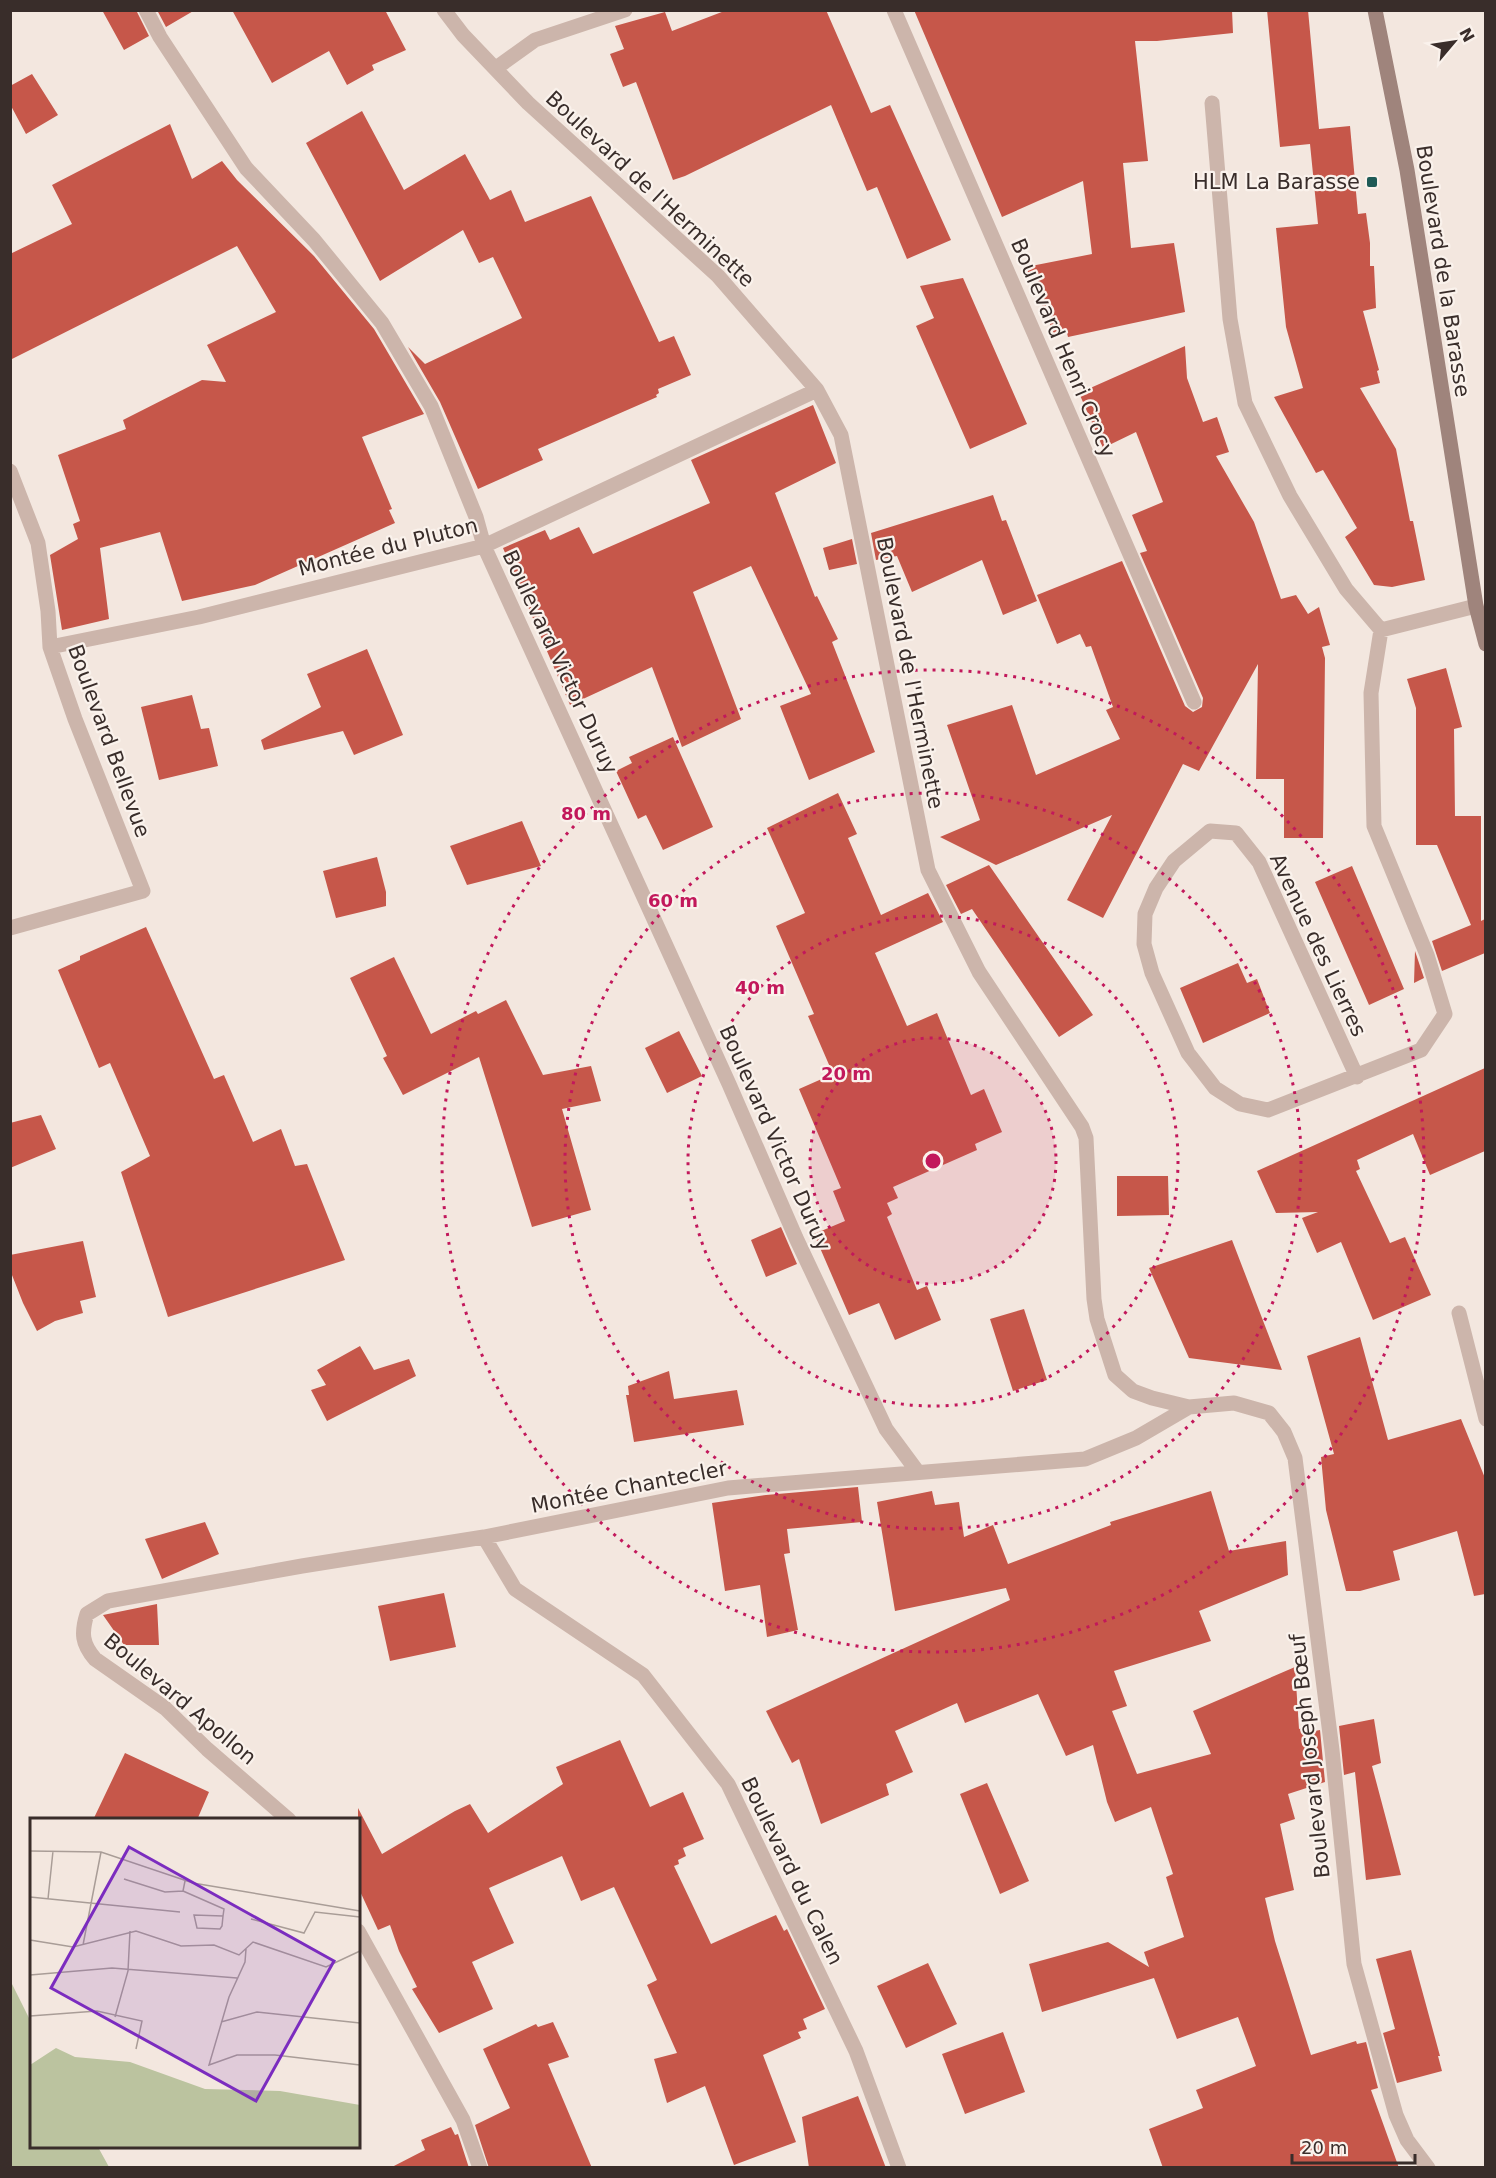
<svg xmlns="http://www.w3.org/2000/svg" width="1496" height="2178" font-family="'DejaVu Sans',sans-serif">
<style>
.green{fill:#bbc39f}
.building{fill:#c6574a}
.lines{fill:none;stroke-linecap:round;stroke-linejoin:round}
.minor{stroke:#ccb5ab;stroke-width:15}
.secondary{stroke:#9f847c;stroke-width:15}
.ring{fill:none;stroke:#c2185b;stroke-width:3;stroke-dasharray:3 6}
.poi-dot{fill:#1f5b57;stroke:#faf2ec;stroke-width:2}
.labels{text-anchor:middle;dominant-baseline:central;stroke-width:4.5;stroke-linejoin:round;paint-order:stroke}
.poi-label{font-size:21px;fill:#392d2a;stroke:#faf2ec;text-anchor:end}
.street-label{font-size:21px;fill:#392d2a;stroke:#faf2ec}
.inset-road{fill:none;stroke:#a99d97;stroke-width:1.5}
.view{fill:#7b2cbf;fill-opacity:0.15;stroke:#7b2cbf;stroke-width:3}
.inset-edge{fill:none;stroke:#392d2a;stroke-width:3}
.centre{fill:#c2185b;stroke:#faf2ec;stroke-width:3}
.ring-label{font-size:18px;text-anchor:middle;font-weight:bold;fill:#c2185b;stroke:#faf2ec;stroke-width:4.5;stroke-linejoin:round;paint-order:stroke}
</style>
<rect width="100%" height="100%" fill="#f3e7df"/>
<path class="green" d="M 11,1982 L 31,2022 L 32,2146 L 98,2147 L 109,2167 L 11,2167 Z"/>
<path class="building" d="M 102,10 L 136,10 L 149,36 L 124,50 Z
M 157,10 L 195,10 L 166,27 Z
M 232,10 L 385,10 L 406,50 L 372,65 L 374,70 L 347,85 L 329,51 L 272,83 Z
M 727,10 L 826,10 L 871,113 L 890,105 L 951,240 L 907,259 L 877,187 L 867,191 L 831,105 L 685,176 L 673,180 L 636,82 L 623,87 L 610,54 L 624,49 L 615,26 L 665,12 L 672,31 Z
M 914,10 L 1232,10 L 1233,33 L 1157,41 L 1135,41 L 1148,161 L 1123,163 L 1131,248 L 1174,243 L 1185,312 L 1068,337 L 1067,333 L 1055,336 L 1026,267 L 1092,254 L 1083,181 L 1002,217 Z
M 1267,10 L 1308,10 L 1319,129 L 1350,126 L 1358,214 L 1366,213 L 1370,243 L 1370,266 L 1374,266 L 1376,308 L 1363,311 L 1379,370 L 1377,371 L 1380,383 L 1360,388 L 1396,449 L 1410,521 L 1413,521 L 1425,580 L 1392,587 L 1374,585 L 1345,537 L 1357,528 L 1323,470 L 1316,473 L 1274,397 L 1303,388 L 1286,327 L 1276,228 L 1318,224 L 1310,144 L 1280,147 Z
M 32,74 L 58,115 L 26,134 L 10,104 L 10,86 Z
M 362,111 L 404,190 L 465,154 L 490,200 L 511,190 L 525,222 L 591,196 L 659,342 L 674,336 L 691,375 L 658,389 L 659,393 L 656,395 L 657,397 L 538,449 L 543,460 L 478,489 L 440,402 L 408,347 L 425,364 L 522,318 L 493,257 L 479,263 L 463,230 L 380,281 L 306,143 Z
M 170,124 L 192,179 L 222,161 L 237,180 L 314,256 L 374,329 L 424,414 L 362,437 L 392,509 L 389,510 L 395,523 L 255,585 L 182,601 L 160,532 L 100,548 L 109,619 L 62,630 L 50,555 L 78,539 L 73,524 L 80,521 L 58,455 L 126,429 L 123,420 L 202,380 L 226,382 L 207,345 L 276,312 L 237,246 L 10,360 L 10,254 L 72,224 L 52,185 Z
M 963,278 L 1027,424 L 970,449 L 916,326 L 934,318 L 920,286 Z
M 1185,346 L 1187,378 L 1203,422 L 1217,417 L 1229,452 L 1216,456 L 1254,522 L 1281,599 L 1296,595 L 1308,614 L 1319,607 L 1330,645 L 1322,647 L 1325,658 L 1323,838 L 1284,838 L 1284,779 L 1256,779 L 1258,664 L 1199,771 L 1183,764 L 1103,918 L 1067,900 L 1112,815 L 996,865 L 940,837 L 980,820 L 947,725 L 1012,705 L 1036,775 L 1120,739 L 1106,710 L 1113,707 L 1091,646 L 1086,647 L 1080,634 L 1057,644 L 1037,595 L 1122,561 L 1185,706 L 1193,712 L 1202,707 L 1203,698 L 1140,553 L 1147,551 L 1132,515 L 1163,502 L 1136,432 L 1103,448 L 1079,393 Z
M 813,405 L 836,463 L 775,493 L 815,597 L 817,596 L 838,639 L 832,642 L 875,752 L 809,780 L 780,706 L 811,694 L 751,566 L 693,592 L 741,719 L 682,747 L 652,667 L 570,705 L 503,548 L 545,530 L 550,540 L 579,527 L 593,554 L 710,503 L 691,460 Z
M 993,495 L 1002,521 L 1006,520 L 1037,601 L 1003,615 L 982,560 L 912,592 L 897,556 L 876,560 L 871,533 Z
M 852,539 L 857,564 L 829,570 L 823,548 Z
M 367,649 L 403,735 L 354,755 L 343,731 L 264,750 L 261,740 L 321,707 L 307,674 Z
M 1446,668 L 1462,727 L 1454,729 L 1455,816 L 1481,816 L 1481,921 L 1485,919 L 1485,953 L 1442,971 L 1432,941 L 1471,925 L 1437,845 L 1416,845 L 1416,708 L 1407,679 Z
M 192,695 L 201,729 L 209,728 L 218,766 L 159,780 L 141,707 Z
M 673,737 L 713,827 L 663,850 L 646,815 L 638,819 L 616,771 L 632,763 L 629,757 Z
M 838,793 L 857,834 L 848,838 L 881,915 L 928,893 L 943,922 L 875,953 L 907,1026 L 937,1013 L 971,1095 L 984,1089 L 1002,1132 L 975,1144 L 977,1150 L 893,1187 L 898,1198 L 887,1203 L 892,1214 L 887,1217 L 917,1290 L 927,1286 L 941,1320 L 895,1340 L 879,1303 L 849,1315 L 814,1234 L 845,1221 L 833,1191 L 841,1188 L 799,1089 L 833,1074 L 808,1016 L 814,1014 L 776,926 L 805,913 L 767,828 Z
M 522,821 L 541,866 L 467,885 L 450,846 Z
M 377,857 L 386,892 L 386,906 L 336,918 L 323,871 Z
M 989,865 L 1093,1015 L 1059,1037 L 972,909 L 961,914 L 946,885 Z
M 1352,866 L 1404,989 L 1369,1005 L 1315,882 Z
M 146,927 L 214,1079 L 224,1075 L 253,1142 L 281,1129 L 295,1166 L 307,1164 L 345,1260 L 168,1317 L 121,1172 L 150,1156 L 110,1063 L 99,1068 L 58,970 L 80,960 L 80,956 Z
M 1415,951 L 1424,978 L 1414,983 Z
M 394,957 L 431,1034 L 476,1011 L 478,1014 L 506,1000 L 543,1075 L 591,1066 L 601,1101 L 562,1109 L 591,1210 L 532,1227 L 479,1057 L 403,1095 L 383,1058 L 387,1056 L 350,978 Z
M 1238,963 L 1247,983 L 1257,979 L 1270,1013 L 1203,1043 L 1180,988 Z
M 679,1031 L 702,1076 L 667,1093 L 645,1048 Z
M 1485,1068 L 1485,1151 L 1430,1175 L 1413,1134 L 1357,1160 L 1360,1169 L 1356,1171 L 1390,1243 L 1405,1237 L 1431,1295 L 1373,1320 L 1341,1242 L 1317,1253 L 1302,1218 L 1318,1212 L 1276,1213 L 1257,1171 Z
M 41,1115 L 56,1149 L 10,1168 L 10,1123 Z
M 1117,1176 L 1168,1176 L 1169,1215 L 1117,1216 Z
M 781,1227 L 797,1264 L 766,1277 L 751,1240 Z
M 1232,1240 L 1282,1370 L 1189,1358 L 1149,1268 Z
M 83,1241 L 96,1297 L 80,1301 L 83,1313 L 55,1321 L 37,1331 L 23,1303 L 10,1270 L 10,1255 Z
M 1024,1309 L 1047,1380 L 1013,1391 L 990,1319 Z
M 1360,1337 L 1388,1440 L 1461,1419 L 1485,1478 L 1485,1594 L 1474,1596 L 1457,1531 L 1393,1551 L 1400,1580 L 1360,1591 L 1346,1591 L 1326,1510 L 1321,1457 L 1334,1454 L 1307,1356 Z
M 360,1346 L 374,1370 L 409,1359 L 416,1376 L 327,1421 L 311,1390 L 326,1385 L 317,1370 Z
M 669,1371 L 674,1399 L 737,1390 L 744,1425 L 634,1442 L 626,1395 L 629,1395 L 628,1386 Z
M 858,1487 L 862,1522 L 787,1529 L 790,1553 L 784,1554 L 798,1630 L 767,1637 L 760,1585 L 725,1591 L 712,1503 L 766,1495 Z
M 932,1491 L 935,1505 L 959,1502 L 964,1537 L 993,1525 L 1008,1564 L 1111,1525 L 1110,1522 L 1211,1491 L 1229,1551 L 1286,1541 L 1288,1575 L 1199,1611 L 1211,1641 L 1114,1671 L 1127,1706 L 1112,1711 L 1137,1774 L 1211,1754 L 1193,1711 L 1295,1667 L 1299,1729 L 1302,1728 L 1303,1733 L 1320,1730 L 1325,1782 L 1288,1794 L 1295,1819 L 1280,1824 L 1294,1890 L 1265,1898 L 1275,1941 L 1311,2055 L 1356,2041 L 1357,2044 L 1366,2042 L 1378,2088 L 1371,2090 L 1399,2168 L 1163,2168 L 1149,2129 L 1203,2108 L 1196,2090 L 1256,2066 L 1238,2017 L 1177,2039 L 1154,1978 L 1042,2012 L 1029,1964 L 1108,1942 L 1149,1967 L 1144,1952 L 1184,1937 L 1166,1877 L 1173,1874 L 1151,1807 L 1115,1822 L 1107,1802 L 1093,1745 L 1066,1756 L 1038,1694 L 965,1723 L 957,1703 L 895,1731 L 913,1772 L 886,1784 L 889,1795 L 821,1824 L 799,1759 L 792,1763 L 766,1711 L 1010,1600 L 1006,1588 L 895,1611 L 877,1502 Z
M 205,1522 L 219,1554 L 162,1579 L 145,1539 Z
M 444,1593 L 456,1647 L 390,1661 L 378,1606 Z
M 157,1604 L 159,1645 L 124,1645 L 103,1615 Z
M 1374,1719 L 1381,1763 L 1372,1766 L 1401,1875 L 1366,1880 L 1355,1772 L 1344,1775 L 1339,1726 Z
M 620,1740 L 650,1807 L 683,1792 L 704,1839 L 683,1848 L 686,1856 L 678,1860 L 679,1864 L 674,1866 L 711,1944 L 776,1915 L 784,1931 L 787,1929 L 825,2009 L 803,2019 L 807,2029 L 798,2032 L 801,2038 L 763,2055 L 796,2142 L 734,2165 L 705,2086 L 667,2103 L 654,2059 L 677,2053 L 647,1985 L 657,1980 L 614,1887 L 581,1901 L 562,1856 L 489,1888 L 514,1943 L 472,1962 L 493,2009 L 439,2033 L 412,1989 L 417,1987 L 399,1951 L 390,1925 L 378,1930 L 358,1887 L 358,1808 L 382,1854 L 455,1811 L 470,1804 L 488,1833 L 563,1784 L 556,1767 Z
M 125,1753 L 209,1792 L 197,1820 L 93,1820 Z
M 987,1783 L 1029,1881 L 1000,1894 L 960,1794 Z
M 1411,1950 L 1440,2056 L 1438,2056 L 1442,2071 L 1397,2083 L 1383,2033 L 1395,2029 L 1376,1959 Z
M 928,1963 L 957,2024 L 906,2048 L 877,1986 Z
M 553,2022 L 569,2057 L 548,2064 L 592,2168 L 489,2168 L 475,2125 L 510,2108 L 483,2049 L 536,2024 L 538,2027 Z
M 1003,2032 L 1025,2092 L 965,2114 L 942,2054 Z
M 858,2096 L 886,2168 L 809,2168 L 802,2117 Z
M 451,2127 L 455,2135 L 458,2134 L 469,2168 L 390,2168 L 425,2150 L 421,2140 Z"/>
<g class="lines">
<path class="minor" d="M 146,10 L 160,37 L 246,168 L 314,240 L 382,323 L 431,406 L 476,517 L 484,546 L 729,1084 L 796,1238 L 886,1429 L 917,1471
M 444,10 L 463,35 L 528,103 L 718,276 L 817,390 L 841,435 L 928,870 L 979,972 L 1082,1127 L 1086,1138 L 1094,1299 L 1097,1319 L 1115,1375 L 1133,1391 L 1152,1398 L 1189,1407 L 1234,1403 L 1269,1413 L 1284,1432 L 1295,1458 L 1332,1750 L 1354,1964 L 1396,2115 L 1407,2140 L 1428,2168
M 894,10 L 1194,702
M 496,68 L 535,40 L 625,10
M 1212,103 L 1230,319 L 1245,403 L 1290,496 L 1346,589 L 1381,630 L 1476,606
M 10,471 L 38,543 L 48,611 L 50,647 L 75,719 L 143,891 L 10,928
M 50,647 L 199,617 L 484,546 L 817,390
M 1357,1077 L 1259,862 L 1236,833 L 1210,831 L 1174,861 L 1156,888 L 1145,914 L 1144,944 L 1152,973 L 1188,1053 L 1215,1088 L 1240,1104 L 1268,1110 L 1421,1050 L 1445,1014 L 1427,955 L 1374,826 L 1371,693 L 1381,630
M 1459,1313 L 1486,1419
M 484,1537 L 515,1589 L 643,1675 L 728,1784 L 856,2051 L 899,2168
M 289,1820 L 207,1749 L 165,1708 L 95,1659 C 82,1644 81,1633 87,1614 L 108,1601 L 302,1566 L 484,1537 L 728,1488 L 1085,1459 L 1136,1438 L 1189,1407
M 358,1931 L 463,2120 L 480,2168"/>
<path class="secondary" d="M 1375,10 L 1407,170 L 1476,606 L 1486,644"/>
</g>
<circle cx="933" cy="1161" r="123" fill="#c2185b" fill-opacity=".12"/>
<g class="ring">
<circle cx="933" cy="1161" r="123"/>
<circle cx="933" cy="1161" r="245"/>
<circle cx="933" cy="1161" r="368"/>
<circle cx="933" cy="1161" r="491"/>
</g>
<rect class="poi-dot" x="1366" y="176" width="12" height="12" rx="3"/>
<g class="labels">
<g class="poi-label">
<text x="1360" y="182">HLM La Barasse</text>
</g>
<g class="street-label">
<text transform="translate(650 189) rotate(43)">Boulevard de l'Herminette</text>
<text transform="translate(1443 271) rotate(81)">Boulevard de la Barasse</text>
<text transform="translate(1063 348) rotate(67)">Boulevard Henri Crocy</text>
<text transform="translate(388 547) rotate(-14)">Montée du Pluton</text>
<text transform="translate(560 662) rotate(65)">Boulevard Victor Duruy</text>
<text transform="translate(910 673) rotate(79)">Boulevard de l'Herminette</text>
<text transform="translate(109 741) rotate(70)">Boulevard Bellevue</text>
<text transform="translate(1318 945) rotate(65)">Avenue des Lierres</text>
<text transform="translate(775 1138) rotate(66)">Boulevard Victor Duruy</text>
<text transform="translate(629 1487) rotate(-11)">Montée Chantecler</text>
<text transform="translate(180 1699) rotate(40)">Boulevard Apollon</text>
<text transform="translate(1310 1756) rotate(-96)">Boulevard Joseph Bœuf</text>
<text transform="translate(792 1871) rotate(64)">Boulevard du Calen</text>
</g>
</g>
<g transform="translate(30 1818)">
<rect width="330" height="330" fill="#f3e7df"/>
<path d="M 26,230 L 45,239 L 100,244 L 175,271 L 250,273 L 330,287 L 330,330 L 0,330 L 0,247 Z" fill="#bbc39f"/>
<path class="inset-road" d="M 0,33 L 71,34 L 163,65 L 330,93M 94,61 L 135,74 L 153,73 L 155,63M 153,73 L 194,91 L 193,98 L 192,108 L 190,111 L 167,110 L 164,97 L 193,98M 0,79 L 150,94M 18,81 L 23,33M 221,101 L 274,115 L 285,94 L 330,99M 0,122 L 43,129 L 106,113 L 151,128 L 184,127 L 209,137 L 223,124 L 296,149 L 330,133M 53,127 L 71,34M 216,131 L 215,144 L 199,179 L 179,247 L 207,237 L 245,237 L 330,247M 0,157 L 82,150 L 207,160M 0,198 L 67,193 L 112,203 L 106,231M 85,199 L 98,153 L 100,113M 191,204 L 227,194 L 330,205"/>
<path class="view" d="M 99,29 L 304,143 L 226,283 L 21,170 Z"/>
<rect width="330" height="330" class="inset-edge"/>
</g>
<circle cx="933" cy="1161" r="9" class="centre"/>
<g class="ring-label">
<text x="586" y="820">80 m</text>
<text x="673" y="907">60 m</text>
<text x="760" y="994">40 m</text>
<text x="846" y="1080">20 m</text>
</g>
<rect width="1496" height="2178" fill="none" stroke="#392d2a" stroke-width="24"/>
<g transform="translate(1454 42) rotate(61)" stroke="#faf2ec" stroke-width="4.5" paint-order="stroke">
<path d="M0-4.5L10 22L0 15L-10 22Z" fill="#392d2a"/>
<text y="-9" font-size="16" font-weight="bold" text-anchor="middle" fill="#392d2a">N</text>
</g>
<path d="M1292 2154v9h123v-9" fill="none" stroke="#392d2a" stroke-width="3"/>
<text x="1301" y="2154" font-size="18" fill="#392d2a" stroke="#faf2ec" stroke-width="4.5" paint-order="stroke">20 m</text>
</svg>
